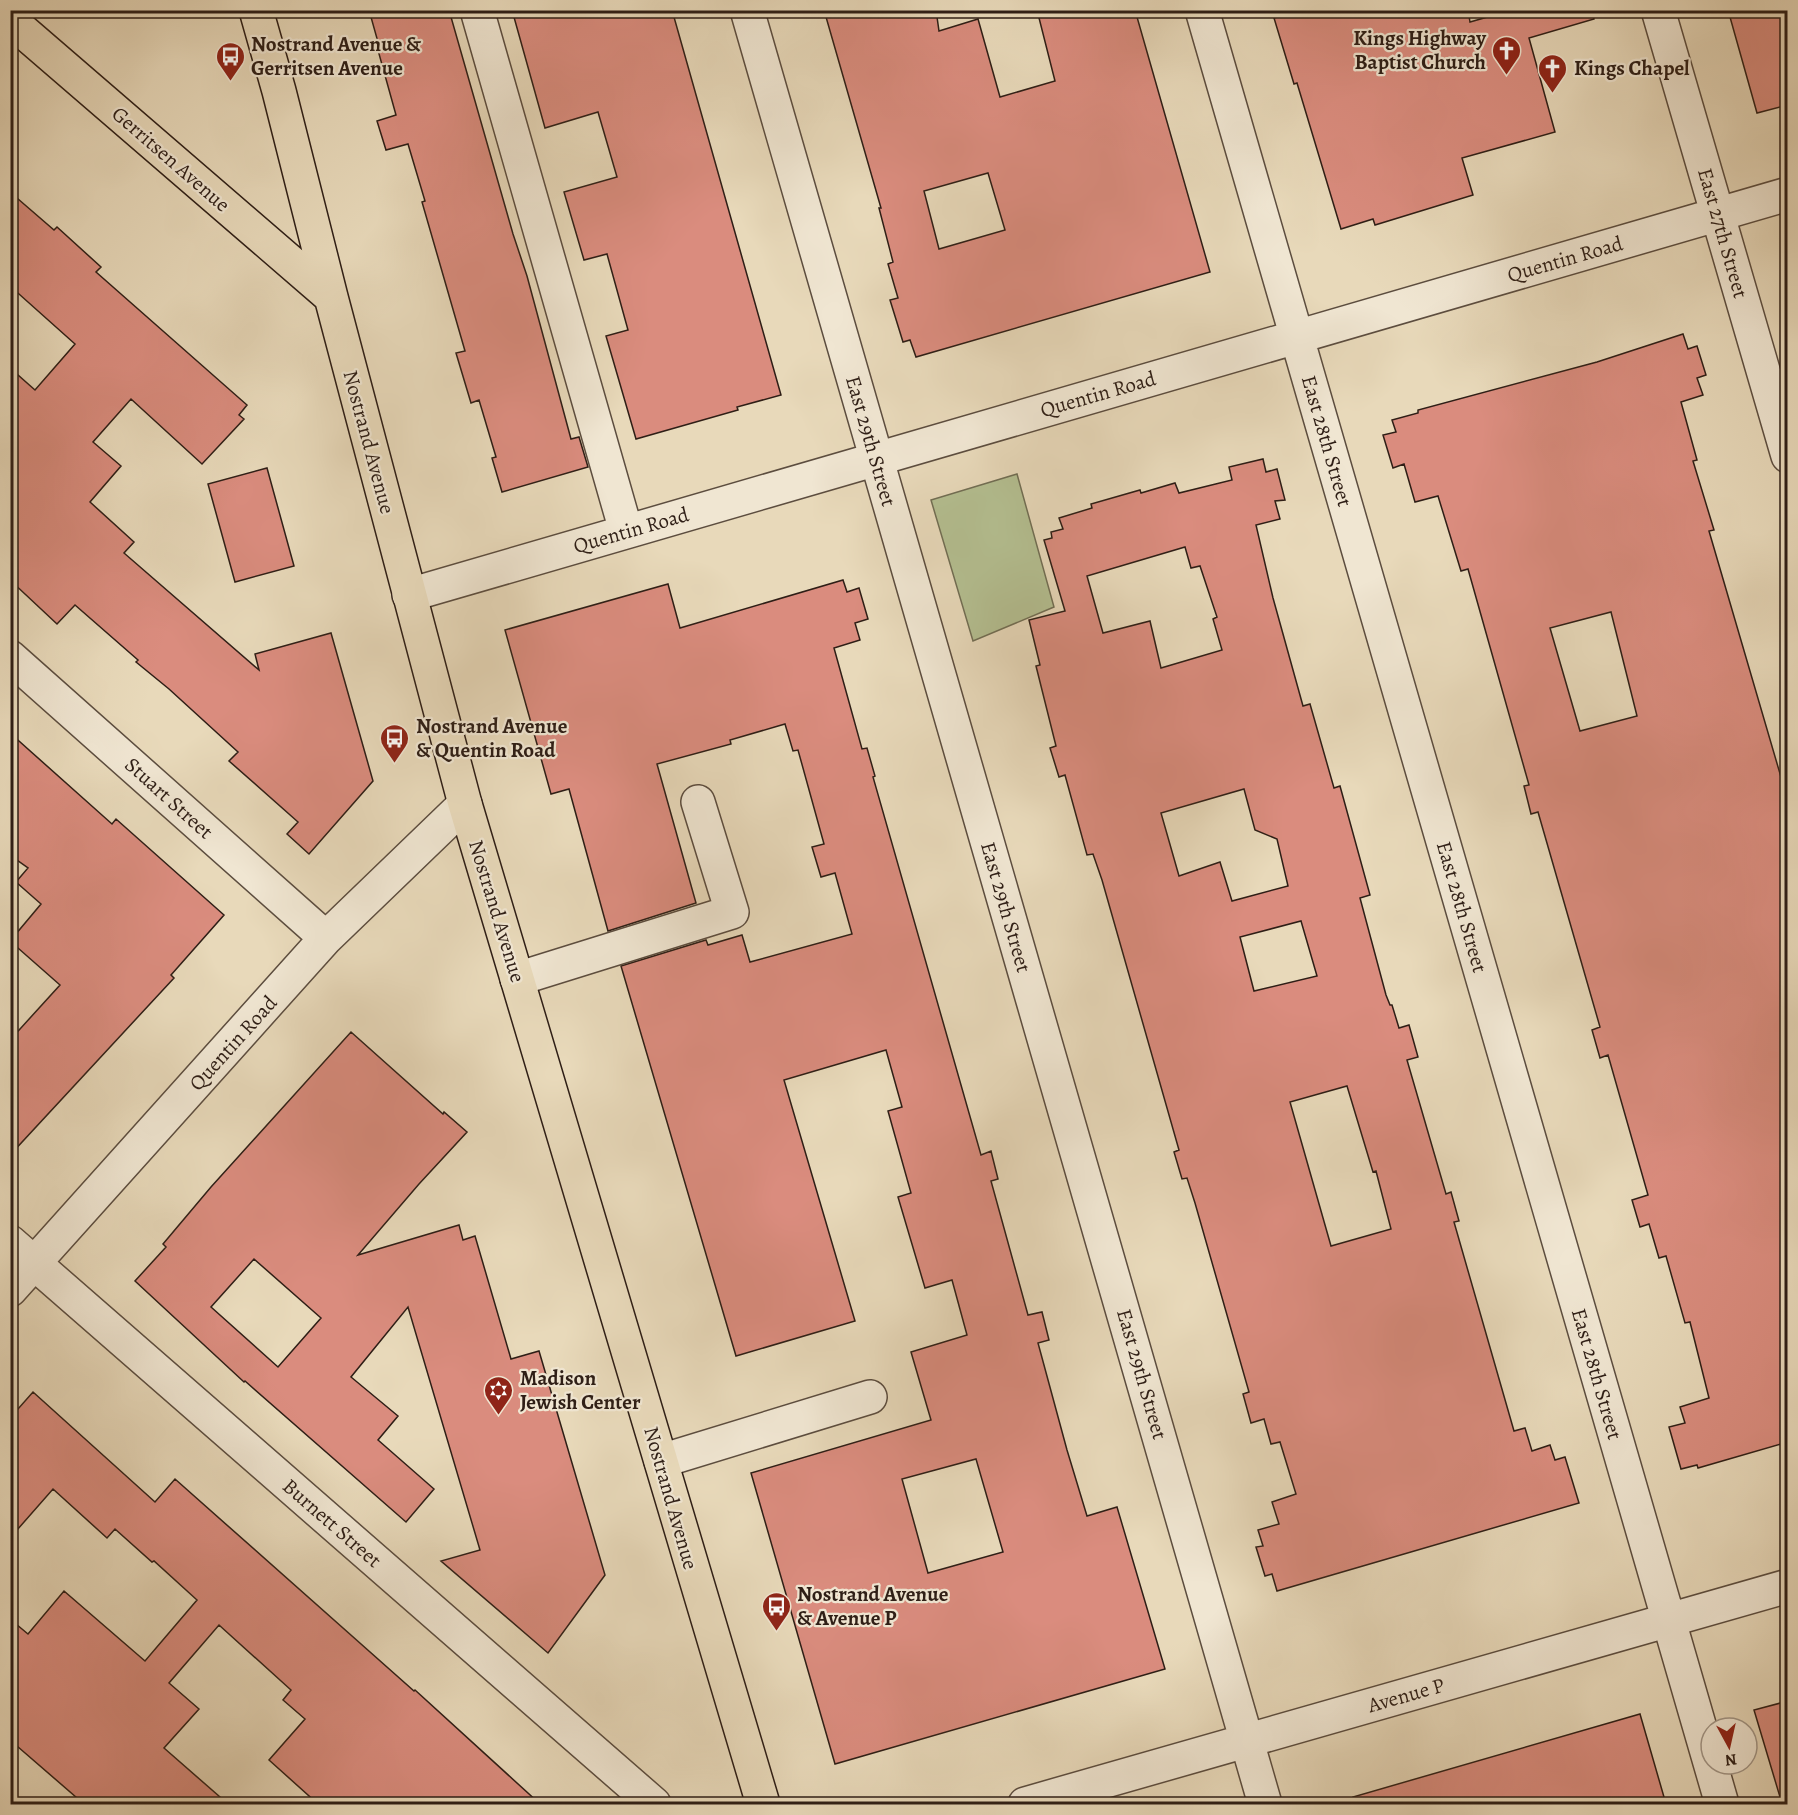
<svg xmlns="http://www.w3.org/2000/svg" width="1798" height="1815" font-family="Alegreya,serif">
<style>
.green{fill:#b4bf91;stroke:#716e54;stroke-width:1.5}
.building{fill:#da8c7e;stroke:#2e1e16;stroke-width:1.5;fill-rule:evenodd}
.lines{fill:none;stroke-linecap:round;stroke-linejoin:round}
.minor-casing{stroke:#5c4d3f;stroke-width:36}
.major-casing{stroke:#2e1e16;stroke-width:36}
.minor{stroke:#f0e6d2;stroke-width:33}
.major{stroke:#e8d9ba;stroke-width:33}
.labels{text-anchor:middle;dominant-baseline:central;stroke-width:4.5;stroke-linejoin:round;paint-order:stroke}
.poi-label{font-size:21px;font-weight:bold;fill:#2e1e16;stroke:#f0e6d2;text-anchor:start}
.street-label{font-size:21px;fill:#2e1e16;stroke:#f0e6d2}
</style>
<rect width="100%" height="100%" fill="#e8d9ba"/>
<filter id="stains"><feTurbulence type="fractalNoise" baseFrequency=".00333" numOctaves="4"/><feColorMatrix values="0 0 0 0 .2 0 0 0 0 .09 0 0 0 0 .02 0 0 0 .5 -.17"/></filter>
<radialGradient id="worn" r=".72"><stop offset=".6" stop-color="#630" stop-opacity="0"/><stop offset="1" stop-color="#630" stop-opacity=".3"/></radialGradient>
<path class="green" d="M 1017,474 L 1054,607 L 973,641 L 931,500 Z"/>
<path class="building" d="M 369,10 L 449,10 L 513,234 L 527,276 L 571,439 L 579,437 L 588,467 L 502,492 L 492,458 L 496,457 L 479,400 L 471,403 L 456,353 L 465,351 L 422,202 L 425,201 L 408,144 L 386,150 L 377,121 L 396,115 L 376,43 L 378,42 Z
M 512,10 L 672,10 L 781,395 L 737,407 L 738,410 L 636,439 L 606,336 L 628,330 L 607,254 L 584,260 L 564,192 L 617,177 L 598,112 L 545,128 Z
M 824,10 L 936,10 L 939,31 L 978,19 L 1000,97 L 1055,81 L 1037,10 L 1135,10 L 1210,272 L 916,357 L 910,340 L 903,342 L 890,300 L 898,298 L 888,264 L 893,262 L 879,208 L 881,208 ZM 988,173 L 1005,230 L 939,249 L 924,191 Z
M 1299,10 L 1468,10 L 1470,22 L 1512,10 L 1592,10 L 1594,19 L 1529,38 L 1555,132 L 1462,158 L 1473,195 L 1375,225 L 1373,219 L 1341,229 L 1297,83 L 1294,84 L 1274,18 Z
M 1728,10 L 1788,10 L 1788,105 L 1757,113 Z
M 10,192 L 54,230 L 57,227 L 101,267 L 96,272 L 247,405 L 239,415 L 244,419 L 202,464 L 131,399 L 93,442 L 121,466 L 90,502 L 134,542 L 124,553 L 259,670 L 255,654 L 331,633 L 373,781 L 309,854 L 287,834 L 298,822 L 229,761 L 238,752 L 169,689 L 136,662 L 138,660 L 75,605 L 57,624 L 10,580 L 10,368 L 35,390 L 75,344 L 10,286 Z
M 1683,334 L 1688,349 L 1697,346 L 1706,375 L 1697,378 L 1703,395 L 1681,402 L 1697,460 L 1693,461 L 1714,530 L 1709,531 L 1788,801 L 1788,1442 L 1698,1468 L 1697,1465 L 1681,1469 L 1669,1427 L 1685,1423 L 1680,1407 L 1709,1398 L 1690,1322 L 1685,1323 L 1666,1256 L 1659,1258 L 1649,1224 L 1640,1227 L 1632,1200 L 1648,1195 L 1608,1055 L 1600,1058 L 1592,1030 L 1600,1027 L 1538,812 L 1531,814 L 1524,786 L 1529,785 L 1468,569 L 1461,571 L 1438,496 L 1415,502 L 1404,464 L 1393,468 L 1383,435 L 1396,432 L 1392,420 L 1418,413 L 1418,410 L 1597,362 ZM 1611,612 L 1637,716 L 1580,731 L 1550,628 Z
M 1263,459 L 1266,472 L 1277,469 L 1285,500 L 1275,501 L 1280,519 L 1256,525 L 1273,598 L 1303,706 L 1310,704 L 1334,788 L 1340,786 L 1370,895 L 1360,898 L 1386,995 L 1390,1005 L 1392,1005 L 1399,1028 L 1409,1025 L 1418,1057 L 1407,1060 L 1446,1194 L 1451,1192 L 1459,1221 L 1454,1222 L 1514,1431 L 1525,1428 L 1532,1451 L 1550,1445 L 1555,1460 L 1565,1457 L 1579,1503 L 1277,1591 L 1272,1574 L 1265,1576 L 1256,1547 L 1263,1546 L 1258,1530 L 1279,1524 L 1272,1502 L 1296,1494 L 1280,1442 L 1271,1444 L 1264,1419 L 1251,1423 L 1243,1394 L 1249,1392 L 1195,1203 L 1187,1178 L 1182,1179 L 1174,1152 L 1179,1150 L 1102,880 L 1093,854 L 1087,855 L 1065,775 L 1059,777 L 1050,748 L 1056,746 L 1036,666 L 1040,665 L 1029,620 L 1065,611 L 1044,540 L 1052,538 L 1051,532 L 1063,529 L 1059,518 L 1092,508 L 1091,504 L 1140,490 L 1141,493 L 1175,483 L 1179,493 L 1232,480 L 1229,467 ZM 1185,547 L 1191,568 L 1200,566 L 1217,617 L 1213,619 L 1222,650 L 1161,668 L 1150,621 L 1103,633 L 1087,576 ZM 1244,789 L 1255,830 L 1277,839 L 1288,886 L 1232,901 L 1220,862 L 1179,876 L 1161,813 ZM 1301,921 L 1317,976 L 1254,991 L 1240,937 ZM 1347,1086 L 1373,1172 L 1376,1171 L 1391,1229 L 1331,1246 L 1290,1102 Z
M 267,468 L 294,566 L 235,582 L 208,484 Z
M 843,580 L 847,592 L 859,588 L 868,619 L 855,623 L 860,640 L 834,648 L 862,749 L 867,748 L 875,776 L 873,777 L 981,1155 L 991,1151 L 998,1179 L 991,1181 L 1028,1315 L 1042,1312 L 1049,1340 L 1038,1343 L 1067,1450 L 1087,1516 L 1117,1507 L 1165,1669 L 835,1764 L 751,1473 L 931,1420 L 911,1352 L 967,1335 L 952,1280 L 925,1288 L 898,1197 L 911,1193 L 888,1111 L 902,1107 L 886,1050 L 784,1080 L 855,1321 L 736,1356 L 621,966 L 706,940 L 708,945 L 742,935 L 750,962 L 852,934 L 835,873 L 821,877 L 812,847 L 824,844 L 798,750 L 793,751 L 785,724 L 730,740 L 731,744 L 657,764 L 696,903 L 608,931 L 569,789 L 551,794 L 505,630 L 668,584 L 680,628 ZM 976,1459 L 1003,1552 L 928,1573 L 902,1479 Z
M 10,733 L 112,824 L 116,819 L 224,915 L 171,975 L 174,978 L 10,1155 L 10,1040 L 60,985 L 10,941 L 41,904 L 16,882 L 28,868 L 10,855 Z
M 351,1032 L 443,1114 L 444,1112 L 467,1132 L 419,1184 L 358,1255 L 459,1225 L 463,1240 L 475,1236 L 511,1359 L 539,1351 L 605,1575 L 548,1653 L 441,1561 L 480,1550 L 408,1307 L 351,1377 L 398,1416 L 378,1440 L 434,1489 L 406,1522 L 245,1381 L 244,1382 L 135,1281 L 166,1247 L 163,1244 L 211,1187 ZM 254,1259 L 321,1318 L 278,1367 L 211,1307 Z
M 33,1392 L 155,1502 L 175,1479 L 414,1691 L 415,1690 L 540,1804 L 318,1804 L 269,1760 L 305,1719 L 283,1700 L 291,1690 L 219,1625 L 169,1683 L 199,1709 L 164,1748 L 228,1804 L 84,1804 L 10,1740 L 10,1619 L 28,1634 L 64,1591 L 145,1661 L 197,1600 L 154,1561 L 152,1562 L 115,1529 L 107,1538 L 53,1489 L 10,1538 L 10,1418 Z
M 1788,1701 L 1788,1796 L 1780,1797 L 1754,1710 Z
M 1640,1714 L 1666,1804 L 1354,1804 L 1353,1797 Z"/>
<g class="lines">
<defs>
<path id="minor" d="M 477,10 L 626,531
M 747,10 L 1265,1804
M 1202,10 L 1722,1804
M 1658,10 L 1788,456
M 409,595 L 1788,194
M 10,657 L 326,938
M 517,979 L 732,912 L 698,802
M 10,1242 L 654,1804
M 10,1290 L 326,938 L 465,804
M 661,1461 L 870,1397
M 1025,1804 L 1788,1586"/>
<path id="major" d="M 256,10 L 279,91 L 331,297 L 465,804 L 763,1804
M 10,20 L 331,297"/>
</defs>
<use href="#minor" class="minor-casing"/>
<use href="#major" class="major-casing"/>
<use href="#minor" class="minor"/>
<use href="#major" class="major"/>
</g>
<defs>
<symbol id="church-pin" viewBox="-11 -11 22 30"><path d="M0 17L-7.5 6A9.5 9.5 0 1 1 7.5 6Z" fill="#8f2418" stroke="#f0e6d2"/><path d="M-1.2-6h2.4v3.5h3.3v2.4h-3.3V6h-2.4V-.1h-3.3v-2.4h3.3Z" fill="#fff"/></symbol>
<symbol id="bus-pin" viewBox="-11 -11 22 30"><path d="M0 17L-7.5 6A9.5 9.5 0 1 1 7.5 6Z" fill="#8f2418" stroke="#f0e6d2"/><path d="M-5-6H5V4H4V6H2V4H-2V6H-4V4H-5ZM-3.5-4V0h7V-4ZM-3.5 1.2v1.5H-2V1.2ZM2 1.2v1.5H3.5V1.2Z" fill="#fff"/></symbol>
<symbol id="synagogue-pin" viewBox="-11 -11 22 30"><path d="M0 17L-7.5 6A9.5 9.5 0 1 1 7.5 6Z" fill="#8f2418" stroke="#f0e6d2"/><path d="M0-6.5L5.6 3.2H-5.6ZM0 6.5L5.6-3.2H-5.6Z" fill="#fff"/></symbol>
</defs>
<g fill-rule="evenodd">
<use href="#church-pin" x="1490" y="34" width="33" height="45"/>
<use href="#bus-pin" x="214" y="40" width="33" height="45"/>
<use href="#church-pin" x="1536" y="52" width="33" height="45"/>
<use href="#bus-pin" x="378" y="722" width="33" height="45"/>
<use href="#synagogue-pin" x="482" y="1374" width="33" height="45"/>
<use href="#bus-pin" x="760" y="1590" width="33" height="45"/>
</g>
<g class="labels">
<g class="poi-label">
<text x="1486" y="38" text-anchor="end">Kings Highway<tspan x="1486" dy="24">Baptist Church</tspan></text>
<text x="251" y="44">Nostrand Avenue &amp;<tspan x="251" dy="24">Gerritsen Avenue</tspan></text>
<text x="1574" y="68">Kings Chapel</text>
<text x="416" y="726">Nostrand Avenue<tspan x="416" dy="24">&amp; Quentin Road</tspan></text>
<text x="520" y="1378">Madison<tspan x="520" dy="24">Jewish Center</tspan></text>
<text x="797" y="1594">Nostrand Avenue<tspan x="797" dy="24">&amp; Avenue P</tspan></text>
</g>
<g class="street-label">
<text transform="translate(171 159) rotate(41)">Gerritsen Avenue</text>
<text transform="translate(1723 233) rotate(74)">East 27th Street</text>
<text transform="translate(1565 259) rotate(-16)">Quentin Road</text>
<text transform="translate(1098 394) rotate(-16)">Quentin Road</text>
<text transform="translate(871 441) rotate(74)">East 29th Street</text>
<text transform="translate(1327 441) rotate(74)">East 28th Street</text>
<text transform="translate(369 442) rotate(75)">Nostrand Avenue</text>
<text transform="translate(631 530) rotate(-16)">Quentin Road</text>
<text transform="translate(169 798) rotate(42)">Stuart Street</text>
<text transform="translate(1006 907) rotate(74)">East 29th Street</text>
<text transform="translate(1462 907) rotate(74)">East 28th Street</text>
<text transform="translate(497 911) rotate(73)">Nostrand Avenue</text>
<text transform="translate(233 1043) rotate(-48)">Quentin Road</text>
<text transform="translate(1142 1374) rotate(74)">East 29th Street</text>
<text transform="translate(1597 1374) rotate(74)">East 28th Street</text>
<text transform="translate(671 1498) rotate(74)">Nostrand Avenue</text>
<text transform="translate(332 1523) rotate(41)">Burnett Street</text>
<text transform="translate(1406 1695) rotate(-16)">Avenue P</text>
</g>
</g>
<rect width="1798" height="1815" fill="none" stroke="#e8d9ba" stroke-width="36"/>
<rect x="12" y="12" width="1774" height="1791" fill="none" stroke="#2e1e16" stroke-width="3"/>
<rect x="18" y="18" width="1762" height="1779" fill="none" stroke="#2e1e16" stroke-width="1.5"/>
<g transform="translate(1729 1746) rotate(172)"><circle r="28" fill="#f0e6d2" stroke="#a29687" stroke-width="1.5"/>
<path d="M0-4.5L10 22L0 15L-10 22Z" fill="#8f2418"/>
<text y="-9" font-size="16" font-weight="bold" text-anchor="middle" fill="#2e1e16">N</text>
</g>
<rect width="100%" height="100%" filter="url(#stains)"/>
<rect width="100%" height="100%" fill="url(#worn)"/>
</svg>
